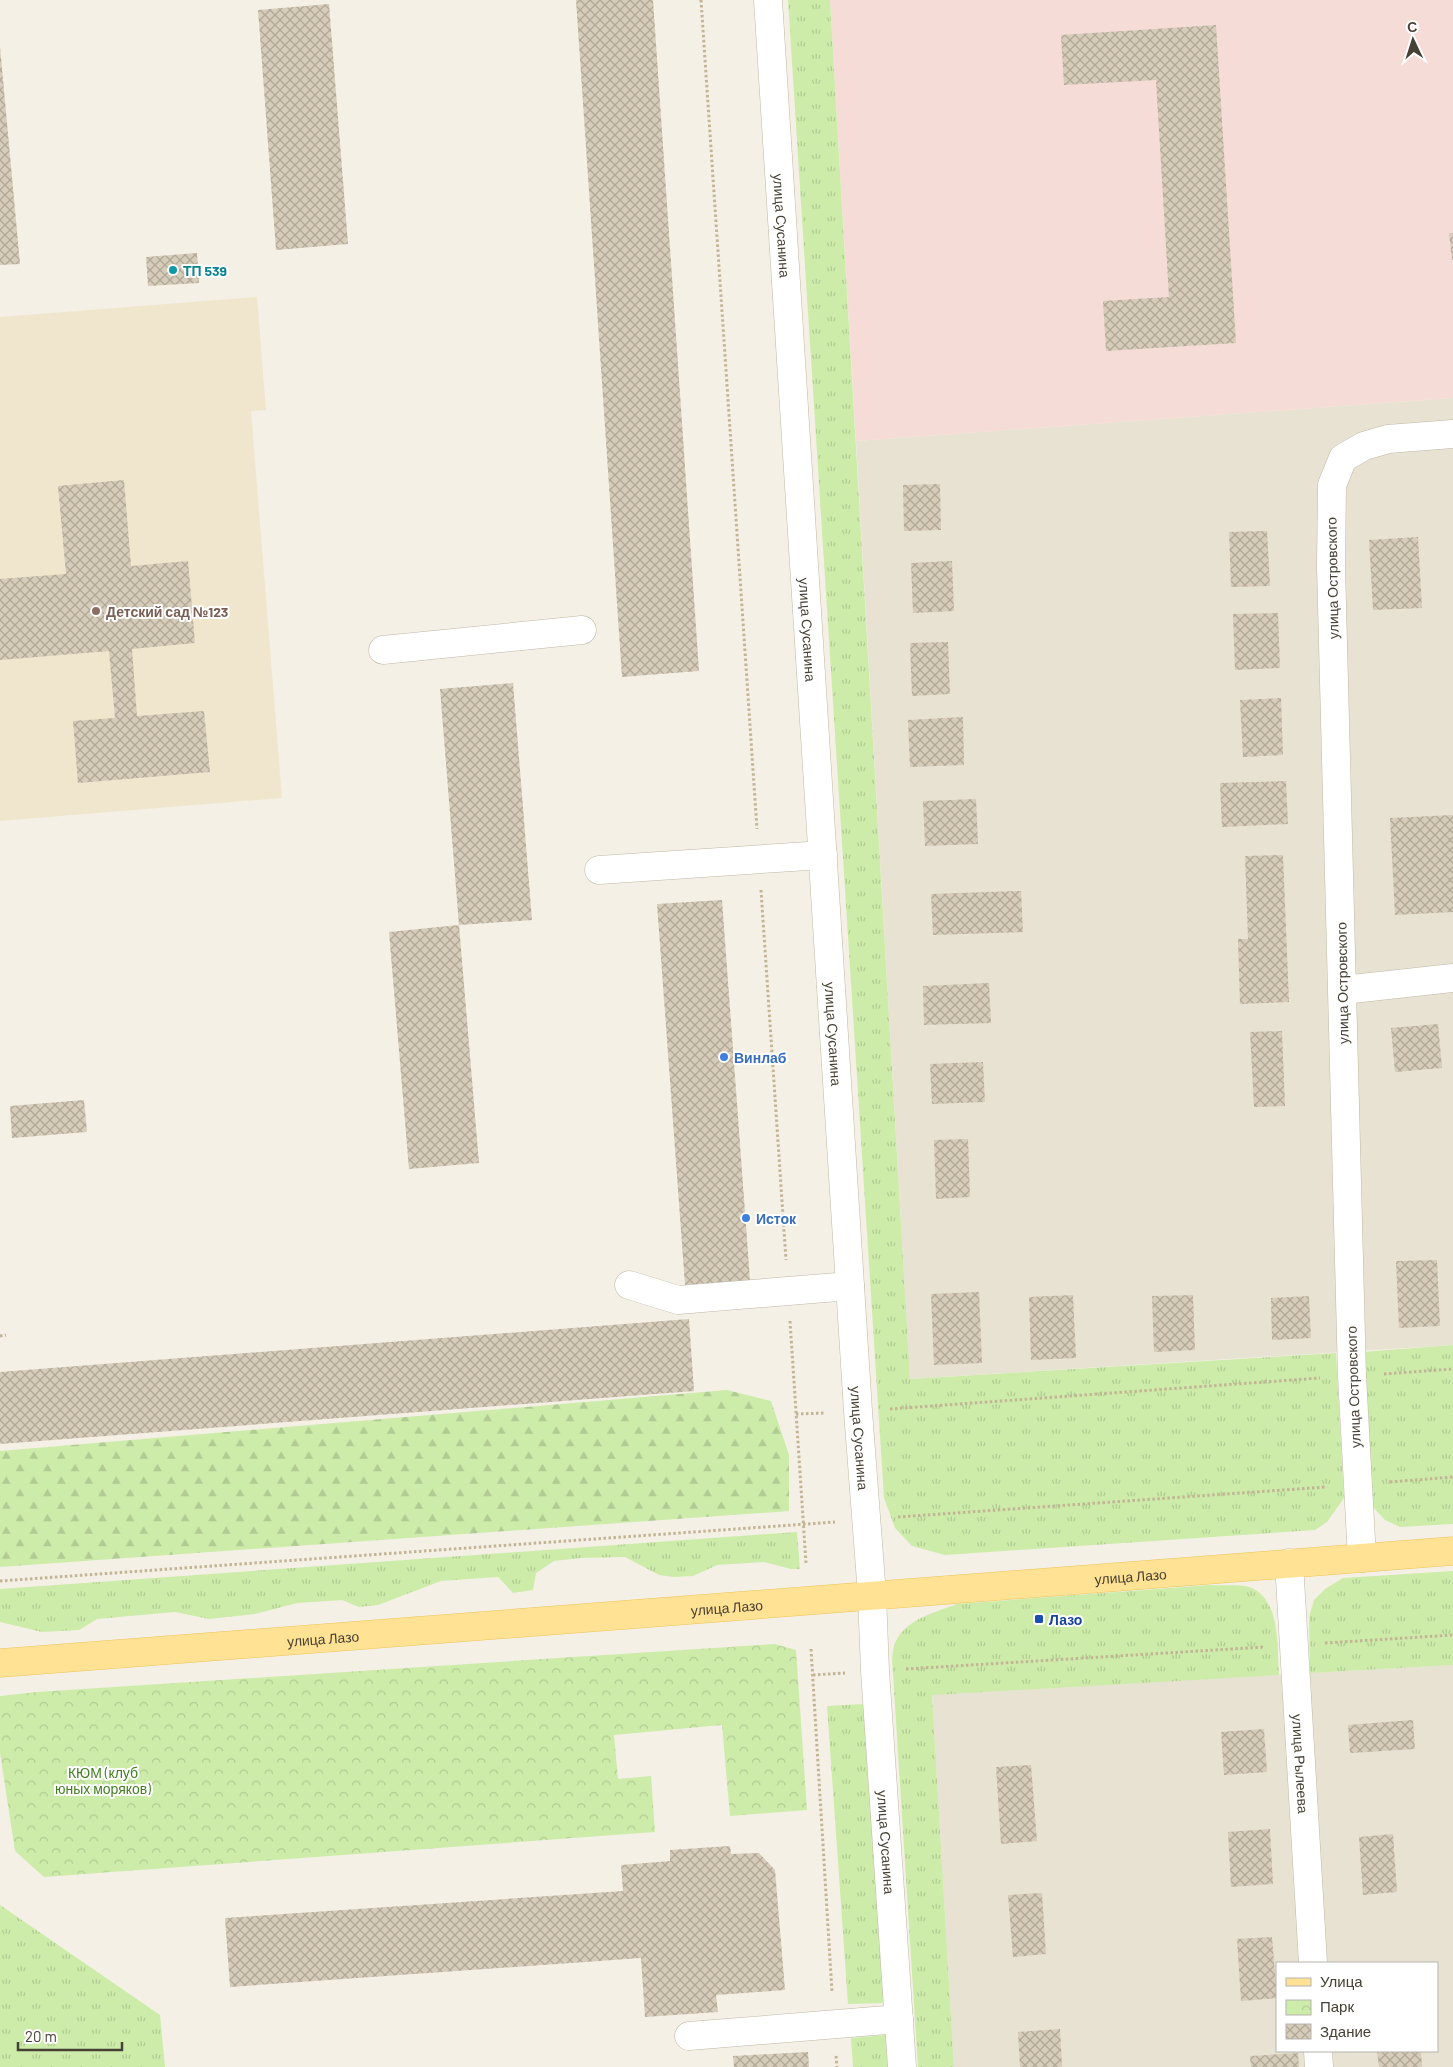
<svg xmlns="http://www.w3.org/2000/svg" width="1453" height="2067" font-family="Barlow,sans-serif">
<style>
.residential{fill:#e8e2d2;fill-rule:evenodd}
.education{fill:#efe6cd}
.medical{fill:#f6dcd7}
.grass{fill:url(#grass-tufts)}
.forest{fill:url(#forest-firs)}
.park{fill:url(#park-crowns)}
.building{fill:url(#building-cross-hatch)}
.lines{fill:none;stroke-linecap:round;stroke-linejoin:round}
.minor-casing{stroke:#c0b8a7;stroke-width:29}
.major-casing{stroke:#eec459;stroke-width:29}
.path{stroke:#c3b496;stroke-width:3;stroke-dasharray:2.5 2.5;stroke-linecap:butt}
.minor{stroke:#fff;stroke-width:28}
.major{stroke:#ffe293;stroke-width:28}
.culture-dot{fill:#0f9aa8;stroke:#fff;stroke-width:2}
.education-dot{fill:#8d6e63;stroke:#fff;stroke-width:2}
.shop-dot{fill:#3f7fe0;stroke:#fff;stroke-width:2}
.transit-dot{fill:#1a4fb4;stroke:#fff;stroke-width:2}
.labels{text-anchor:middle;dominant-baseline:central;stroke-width:4;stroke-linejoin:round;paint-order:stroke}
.street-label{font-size:14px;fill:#474034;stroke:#fff}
.culture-label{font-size:14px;font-weight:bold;fill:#0d838f;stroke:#fff;text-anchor:start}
.education-label{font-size:14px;font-weight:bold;fill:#785e54;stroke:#fff;text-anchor:start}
.shop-label{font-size:14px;font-weight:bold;fill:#366cbe;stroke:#fff;text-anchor:start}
.transit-label{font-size:14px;font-weight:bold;fill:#164399;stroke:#fff;text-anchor:start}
.park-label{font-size:14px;fill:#437e22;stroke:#fff}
</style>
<defs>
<pattern id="grass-tufts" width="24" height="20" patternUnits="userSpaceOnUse" patternTransform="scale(1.25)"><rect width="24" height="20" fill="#cdecaa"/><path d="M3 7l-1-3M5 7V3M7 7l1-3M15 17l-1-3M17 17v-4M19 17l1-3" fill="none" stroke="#b1cb93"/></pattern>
<pattern id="forest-firs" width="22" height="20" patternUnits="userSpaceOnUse" patternTransform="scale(1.25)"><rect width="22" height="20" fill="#cdecaa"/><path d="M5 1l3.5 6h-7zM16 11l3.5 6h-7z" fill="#b1cb93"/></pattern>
<pattern id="park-crowns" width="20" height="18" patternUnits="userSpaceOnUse" patternTransform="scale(1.25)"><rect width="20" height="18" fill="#cdecaa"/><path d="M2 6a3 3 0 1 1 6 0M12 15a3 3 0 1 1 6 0" fill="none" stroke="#b1cb93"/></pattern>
<pattern id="building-cross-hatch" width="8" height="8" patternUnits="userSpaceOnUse" patternTransform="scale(1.25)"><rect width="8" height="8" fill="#d7ccb9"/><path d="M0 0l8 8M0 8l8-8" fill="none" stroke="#b0a797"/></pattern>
</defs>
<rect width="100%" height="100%" fill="#f4f0e5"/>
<path class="residential" d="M 1453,398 L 1453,1345 L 910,1379 L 856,441 Z
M 1453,1665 L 1453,2067 L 954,2067 L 932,1694 ZM 1277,1963 L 1437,1963 L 1437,2051 L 1277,2051 Z"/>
<path class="education" d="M 257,297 L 266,410 L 251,411 L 282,798 L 0,821 L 0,317 Z"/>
<path class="medical" d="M 830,0 L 1453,0 L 1453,398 L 856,441 Z"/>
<path class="grass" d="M 788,0 L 830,0 L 910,1379 L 1336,1353 L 1344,1498 L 1327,1522 L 1315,1530 L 945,1555 L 912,1546 L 895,1528 L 884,1498 Z
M 1453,1345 L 1453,1524 L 1400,1527 L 1385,1520 L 1372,1506 L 1362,1352 Z
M 797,1532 L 800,1569 L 791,1569 L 764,1562 L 717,1565 L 693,1576 L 674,1577 L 659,1575 L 625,1557 L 581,1558 L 554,1561 L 536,1573 L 533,1590 L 513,1593 L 498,1577 L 441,1581 L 378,1605 L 359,1607 L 342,1600 L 297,1603 L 255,1614 L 209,1619 L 175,1612 L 97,1619 L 79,1630 L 42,1632 L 0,1622 L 0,1589 Z
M 1453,1571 L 1453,1665 L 1310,1673 L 1309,1617 L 1314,1600 L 1325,1589 L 1343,1578 Z
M 1210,1585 C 1222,1586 1238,1584 1249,1587 C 1281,1598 1277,1647 1279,1675 L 932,1695 L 954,2067 L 918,2067 L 894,1690 C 894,1678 890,1657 894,1647 C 901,1620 934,1613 957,1604 Z
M 864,1704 L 884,2003 L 848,2004 L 827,1706 Z
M 0,1905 L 160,2015 L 165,2067 L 0,2067 Z
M 886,2035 L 889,2067 L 853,2067 L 851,2038 Z"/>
<path class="forest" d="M 727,1390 L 771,1401 L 789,1455 L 789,1511 L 0,1567 L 0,1451 Z"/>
<path class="park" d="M 775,1644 L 796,1650 L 807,1810 L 730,1816 L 722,1725 L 614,1735 L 618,1779 L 651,1776 L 655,1832 L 44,1877 L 15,1851 L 0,1753 L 0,1696 L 37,1692 Z"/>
<path class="building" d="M 576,0 L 653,0 L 699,671 L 622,677 Z
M 329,4 L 348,244 L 276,250 L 258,10 Z
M 1216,25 L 1236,343 L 1106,351 L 1103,301 L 1169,297 L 1156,80 L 1064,85 L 1061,35 Z
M 0,47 L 20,264 L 0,265 Z
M 1449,233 L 1453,233 L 1453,260 L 1452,260 Z
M 197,253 L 199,283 L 148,286 L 146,257 Z
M 124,480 L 131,566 L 188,561 L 195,643 L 132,649 L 137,716 L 204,711 L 210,772 L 78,783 L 73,721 L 115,718 L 109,651 L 0,660 L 0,579 L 66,574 L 58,486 Z
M 940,484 L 941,530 L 904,531 L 903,485 Z
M 1267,531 L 1270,586 L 1231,587 L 1229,532 Z
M 1418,537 L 1422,608 L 1373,610 L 1369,540 Z
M 952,561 L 954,611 L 913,613 L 911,563 Z
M 1278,613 L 1280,668 L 1235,670 L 1233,614 Z
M 948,642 L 950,694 L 912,696 L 910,643 Z
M 513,683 L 532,920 L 459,925 L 440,689 Z
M 1281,698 L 1283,755 L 1243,757 L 1240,700 Z
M 963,717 L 964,765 L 910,767 L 908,720 Z
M 1286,781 L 1288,824 L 1222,827 L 1220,783 Z
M 976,799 L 978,844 L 925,846 L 923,801 Z
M 1453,815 L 1453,912 L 1395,915 L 1390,818 Z
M 1283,855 L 1289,1002 L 1240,1004 L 1238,939 L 1248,939 L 1245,856 Z
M 1021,891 L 1023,932 L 933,935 L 931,894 Z
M 722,900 L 750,1280 L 685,1285 L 657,904 Z
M 459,925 L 479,1163 L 409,1169 L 389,932 Z
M 989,983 L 991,1023 L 924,1025 L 923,986 Z
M 1438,1024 L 1442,1068 L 1395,1072 L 1391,1028 Z
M 1282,1031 L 1285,1106 L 1254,1107 L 1250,1032 Z
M 983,1062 L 985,1102 L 932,1104 L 930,1064 Z
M 84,1100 L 87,1132 L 12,1138 L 10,1106 Z
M 968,1139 L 970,1197 L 936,1199 L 934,1140 Z
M 1437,1260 L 1440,1326 L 1399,1328 L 1396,1261 Z
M 979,1292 L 982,1363 L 934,1365 L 931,1294 Z
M 1073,1295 L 1076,1358 L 1031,1360 L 1029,1297 Z
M 1193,1295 L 1195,1350 L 1154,1352 L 1152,1296 Z
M 1309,1296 L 1311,1338 L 1272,1340 L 1271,1298 Z
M 689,1319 L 694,1391 L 0,1444 L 0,1372 Z
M 1413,1720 L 1415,1749 L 1350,1753 L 1348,1725 Z
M 1264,1729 L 1267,1772 L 1224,1775 L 1221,1732 Z
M 1031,1765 L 1037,1841 L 1001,1844 L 996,1767 Z
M 1270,1829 L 1273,1884 L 1231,1887 L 1228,1832 Z
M 1393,1834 L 1397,1892 L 1363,1895 L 1359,1837 Z
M 730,1846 L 731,1854 L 759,1853 L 775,1870 L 785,1990 L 716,1995 L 718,2012 L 645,2017 L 641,1958 L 230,1987 L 225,1918 L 623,1891 L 621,1865 L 670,1861 L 670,1850 Z
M 1042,1893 L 1046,1954 L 1013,1957 L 1008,1895 Z
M 1272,1937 L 1277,1998 L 1241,2001 L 1237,1939 Z
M 1060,2029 L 1062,2067 L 1020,2067 L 1018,2032 Z
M 1377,2051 L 1421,2051 L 1422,2067 L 1379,2067 Z
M 808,2052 L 809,2067 L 734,2067 L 733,2056 Z
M 1298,2053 L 1299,2067 L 1251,2067 L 1250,2056 Z"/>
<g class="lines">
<defs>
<g id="minor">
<path id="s1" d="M 768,0 L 858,1411 L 872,1595 L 875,1671 L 902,2067"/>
<path d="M 383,650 L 582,630"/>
<path d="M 599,870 L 823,855"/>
<path d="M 1343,990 L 1453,978"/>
<path d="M 629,1285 L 678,1300 L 850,1286"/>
<path d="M 1362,1558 L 1352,1376 L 1331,566 L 1332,485 L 1343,458 L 1364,446 L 1388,439 L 1453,434"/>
<path id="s2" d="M 1289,1563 L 1313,1963"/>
<path d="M 689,2036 L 899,2019"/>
<path d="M 1318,2051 L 1319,2067"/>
</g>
<g id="major">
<path id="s3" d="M 0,1663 L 1453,1551"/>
</g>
</defs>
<use href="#minor" class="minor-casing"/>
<use href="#major" class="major-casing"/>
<path class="path" d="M 701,0 L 757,829
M 761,890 L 786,1260
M 790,1321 L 806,1563
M 0,1336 L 6,1335
M 1384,1374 L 1453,1369
M 890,1409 L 1320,1378
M 796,1414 L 826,1413
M 1390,1482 L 1453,1477
M 898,1517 L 1326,1487
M 0,1581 L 835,1522
M 1325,1643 L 1453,1635
M 811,1649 L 832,1992
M 906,1669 L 1264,1647
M 813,1675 L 845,1673
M 836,2056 L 837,2067"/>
<use href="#minor" class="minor"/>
<use href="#major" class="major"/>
</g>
<circle class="culture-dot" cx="173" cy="270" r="5"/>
<circle class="education-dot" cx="96" cy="611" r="5"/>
<g class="shop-dot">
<circle cx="724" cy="1057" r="5"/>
<circle cx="746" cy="1218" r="5"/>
</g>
<rect class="transit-dot" x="1034" y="1614" width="10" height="10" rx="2.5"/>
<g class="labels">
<g class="street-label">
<text stroke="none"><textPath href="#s1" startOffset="226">улица Сусанина</textPath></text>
<text transform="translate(1332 578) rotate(-91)">улица Островского</text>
<text stroke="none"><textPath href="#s1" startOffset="631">улица Сусанина</textPath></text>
<text transform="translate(1342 983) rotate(-91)">улица Островского</text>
<text stroke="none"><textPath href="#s1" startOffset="1036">улица Сусанина</textPath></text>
<text transform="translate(1353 1387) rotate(-92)">улица Островского</text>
<text stroke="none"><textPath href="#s1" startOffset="1441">улица Сусанина</textPath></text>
<text stroke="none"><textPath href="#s3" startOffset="1134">улица Лазо</textPath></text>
<text stroke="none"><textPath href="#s3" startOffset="729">улица Лазо</textPath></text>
<text stroke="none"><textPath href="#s3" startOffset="324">улица Лазо</textPath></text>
<text stroke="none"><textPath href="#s2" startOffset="201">улица Рылеева</textPath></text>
<text stroke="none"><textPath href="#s1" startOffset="1846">улица Сусанина</textPath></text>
</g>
<g class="culture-label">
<text x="183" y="270">ТП 539</text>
</g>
<g class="education-label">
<text x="106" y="611">Детский сад №123</text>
</g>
<g class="shop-label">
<text x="734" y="1057">Винлаб</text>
<text x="756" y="1218">Исток</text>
</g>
<g class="transit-label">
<text x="1049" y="1619">Лазо</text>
</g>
<g class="park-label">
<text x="103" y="1772">КЮМ (клуб<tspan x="103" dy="16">юных моряков)</tspan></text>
</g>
</g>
<rect x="1276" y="1962" width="162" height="90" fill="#ffffff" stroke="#b5b3ae"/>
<rect x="1286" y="1978" width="25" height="8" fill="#ffe293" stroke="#b5b3ae"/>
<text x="1320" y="1987" font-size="15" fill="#474034">Улица</text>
<rect x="1286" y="2000" width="25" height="15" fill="url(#park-crowns)" stroke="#b5b3ae"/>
<text x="1320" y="2012" font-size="15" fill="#474034">Парк</text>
<rect x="1286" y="2024" width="25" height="15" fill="url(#building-cross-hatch)" stroke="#b5b3ae"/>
<text x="1320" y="2037" font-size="15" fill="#474034">Здание</text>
<g transform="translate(1413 40) rotate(356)" stroke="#ffffff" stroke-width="4" paint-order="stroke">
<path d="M0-4L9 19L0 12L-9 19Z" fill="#474034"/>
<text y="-8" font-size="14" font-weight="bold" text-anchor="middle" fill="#474034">С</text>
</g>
<path d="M18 2042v8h104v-8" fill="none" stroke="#474034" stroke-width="2.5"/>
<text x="25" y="2042" font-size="15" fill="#474034" stroke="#ffffff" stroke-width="4" paint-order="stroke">20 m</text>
</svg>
